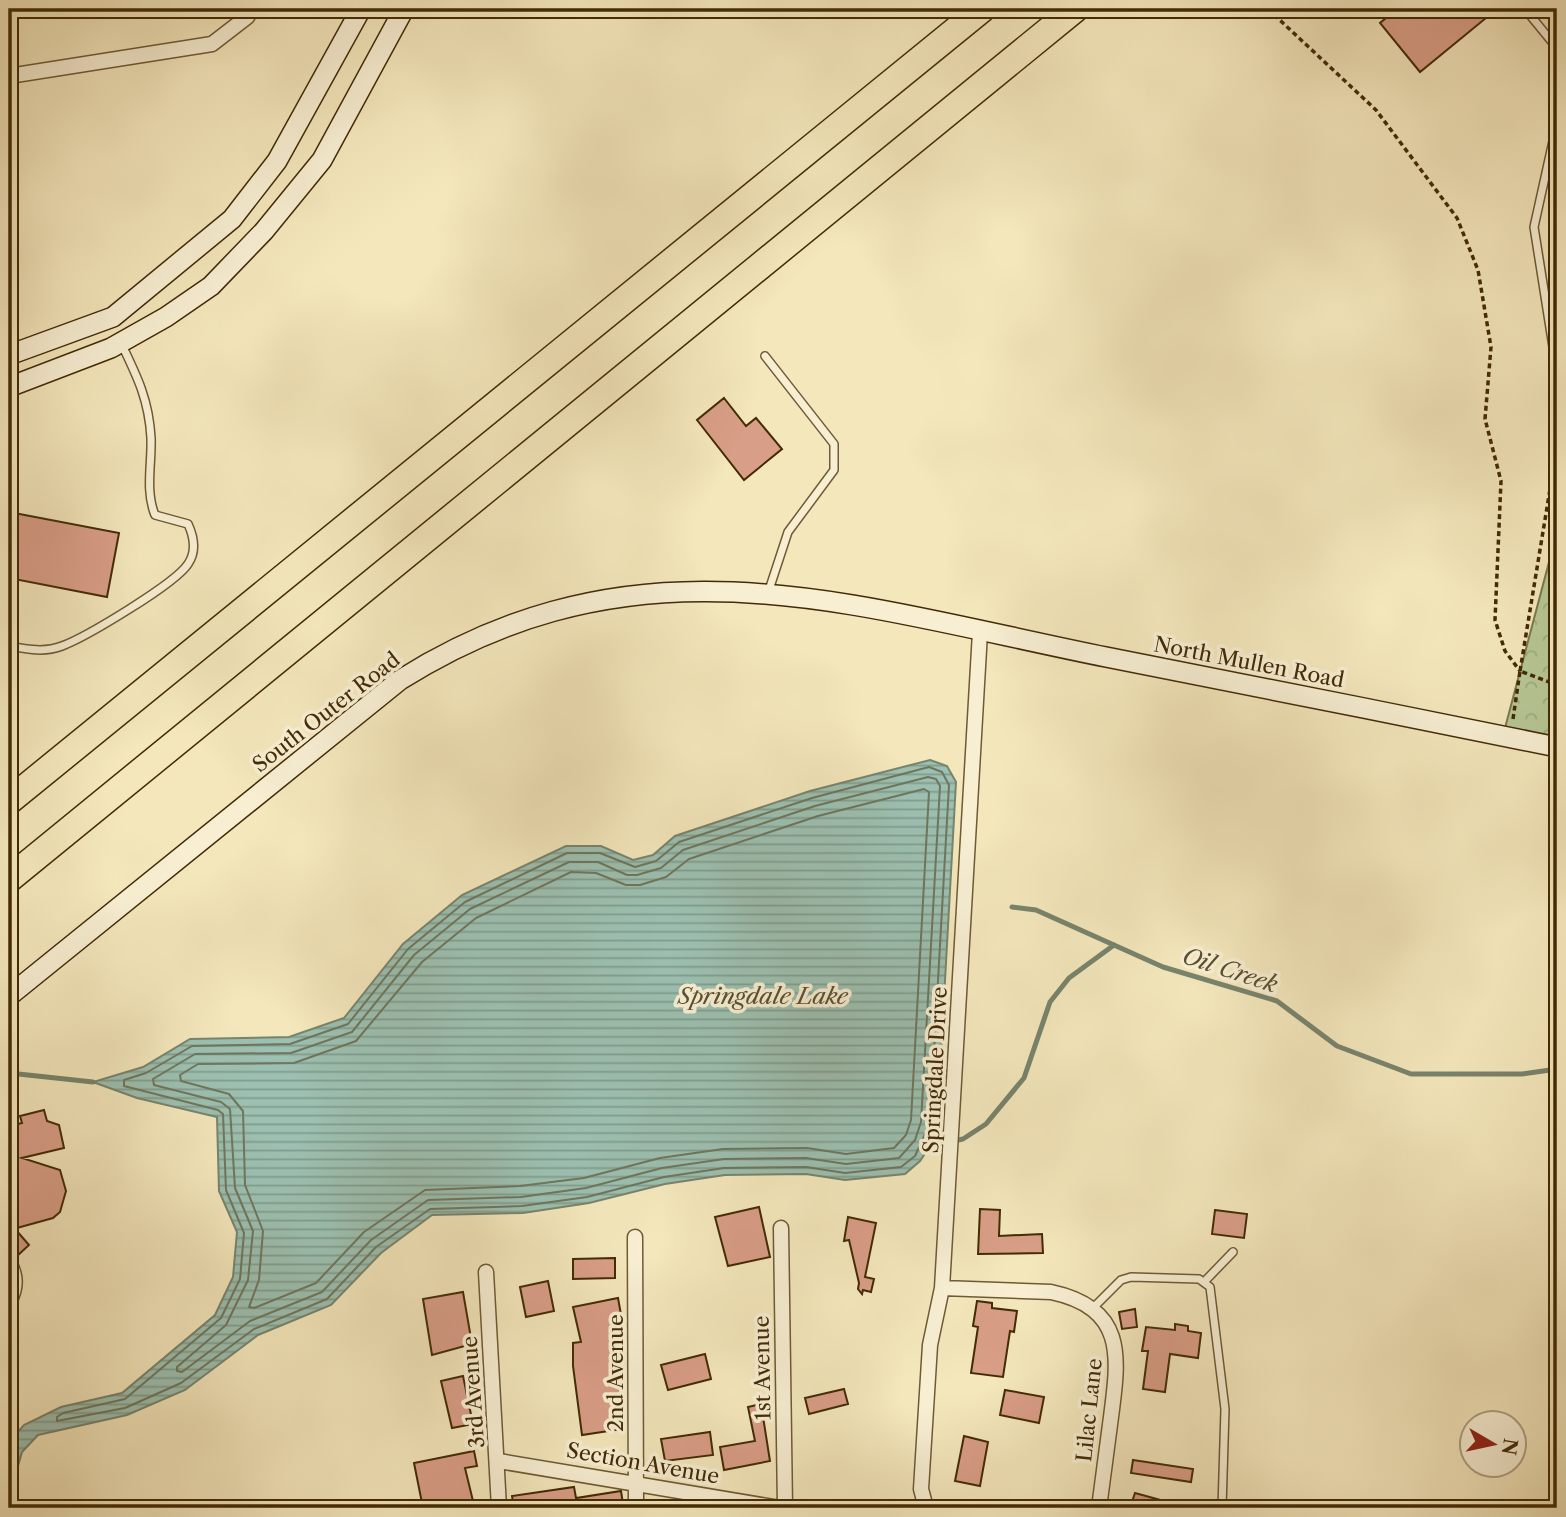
<svg xmlns="http://www.w3.org/2000/svg" width="1566" height="1517" font-family="'Libre Caslon Text',serif">
<style>
.park{fill:url(#park-crowns);stroke:#7c794d;stroke-width:2}
.water{fill:url(#water-rules);stroke:#78846d;stroke-width:2}
.lines{fill:none;stroke-linecap:round;stroke-linejoin:round}
.shore{stroke:#6f765c;stroke-width:2}
.stream{stroke:#78846d;stroke-width:5}
.building{fill:#d99e87;stroke:#422b06;stroke-width:2}
.lane-casing{stroke:#6e5a34;stroke-width:10}
.street-casing{stroke:#6e5a34;stroke-width:17}
.secondary-casing{stroke:#422b06;stroke-width:22}
.highway-casing{stroke:#422b06;stroke-width:29}
.path{stroke:#422b06;stroke-width:3.5;stroke-dasharray:5 3.5;stroke-linecap:butt}
.lane{stroke:#f8efd3;stroke-width:7}
.street{stroke:#f8efd3;stroke-width:14}
.secondary{stroke:#f8efd3;stroke-width:19}
.highway{stroke:#f4e7bc;stroke-width:26}
.labels{text-anchor:middle;dominant-baseline:central;stroke-width:7;stroke-linejoin:round;paint-order:stroke}
.street-label{font-size:21px;fill:#422b06;stroke:#f8efd3}
.water-label{font-size:23px;font-style:italic;fill:#585031;stroke:#f8efd3}
</style>
<defs>
<pattern id="park-crowns" width="20" height="18" patternUnits="userSpaceOnUse" patternTransform="scale(1.75)"><rect width="20" height="18" fill="#b6c794"/><path d="M2 6a3 3 0 1 1 6 0M12 15a3 3 0 1 1 6 0" fill="none" stroke="#9eab7e"/></pattern>
<pattern id="water-rules" width="6" height="5" patternUnits="userSpaceOnUse" patternTransform="scale(1.75)"><rect width="6" height="5" fill="#9cc0b1"/><path d="M0 2.5h6" fill="none" stroke="#819c8e"/></pattern>
</defs>
<rect width="100%" height="100%" fill="#f4e7bc"/>
<filter id="stains"><feTurbulence type="fractalNoise" baseFrequency=".00286" numOctaves="4"/><feColorMatrix values="0 0 0 0 .2 0 0 0 0 .09 0 0 0 0 .02 0 0 0 .5 -.17"/></filter>
<radialGradient id="worn" r=".72"><stop offset=".6" stop-color="#630" stop-opacity="0"/><stop offset="1" stop-color="#630" stop-opacity=".3"/></radialGradient>
<path class="park" d="M 1557,532 L 1557,738 L 1505,728 Z"/>
<path class="water" d="M 930,760 L 947,766 L 956,782 L 937,1125 L 930,1146 L 920,1161 L 905,1174 L 845,1180 L 806,1174 L 725,1175 L 665,1184 L 589,1203 L 523,1213 L 432,1215 L 381,1253 L 331,1305 L 258,1335 L 185,1390 L 127,1415 L 38,1435 L 22,1452 L 9,1498 L 9,1442 L 24,1425 L 61,1407 L 122,1393 L 215,1315 L 233,1277 L 237,1232 L 219,1191 L 217,1117 L 137,1098 L 93,1082 L 143,1067 L 190,1039 L 289,1037 L 344,1018 L 403,944 L 462,895 L 566,846 L 601,846 L 633,860 L 653,855 L 675,836 L 810,791 Z"/>
<g class="lines">
<path class="shore" d="M 929,767 L 942,772 L 949,785 L 930,1123 L 915,1156 L 901,1167 L 845,1173 L 806,1167 L 724,1168 L 664,1177 L 587,1197 L 522,1206 L 430,1209 L 376,1247 L 327,1299 L 254,1329 L 181,1383 L 125,1408 L 57,1421 L 57,1417 L 63,1413 L 125,1399 L 221,1318 L 240,1279 L 244,1233 L 226,1190 L 223,1114 L 218,1110 L 124,1086 L 124,1080 L 146,1073 L 192,1046 L 290,1044 L 348,1024 L 408,949 L 465,902 L 567,853 L 600,853 L 635,867 L 656,861 L 679,842 L 812,798 Z
M 928,777 L 936,779 L 940,786 L 921,1122 L 915,1140 L 899,1158 L 846,1164 L 806,1158 L 724,1159 L 662,1168 L 586,1188 L 521,1197 L 428,1200 L 371,1240 L 322,1292 L 250,1321 L 182,1372 L 177,1371 L 177,1367 L 226,1325 L 248,1280 L 253,1231 L 235,1188 L 230,1109 L 221,1102 L 154,1085 L 153,1079 L 195,1054 L 291,1053 L 352,1032 L 414,955 L 470,909 L 569,862 L 598,862 L 627,875 L 637,875 L 661,868 L 683,850 L 815,806 Z
M 924,789 L 929,792 L 911,1120 L 906,1135 L 894,1148 L 846,1154 L 807,1148 L 723,1149 L 660,1158 L 584,1178 L 520,1186 L 425,1190 L 364,1232 L 316,1283 L 254,1308 L 249,1307 L 259,1280 L 263,1231 L 245,1185 L 243,1111 L 229,1094 L 181,1081 L 180,1075 L 198,1064 L 294,1063 L 356,1041 L 422,962 L 476,918 L 571,872 L 596,873 L 626,885 L 640,885 L 666,877 L 689,859 L 818,816 Z"/>
<path class="stream" d="M 1012,907 L 1036,910 L 1163,967 L 1277,1001 L 1337,1046 L 1411,1074 L 1522,1074 L 1557,1069
M 9,1073 L 93,1082
M 930,1146 L 963,1139 L 986,1124 L 1024,1078 L 1050,1002 L 1069,978 L 1114,945"/>
</g>
<path class="building" d="M 1397,9 L 1478,9 L 1486,18 L 1420,72 L 1380,23 Z
M 724,398 L 746,426 L 756,418 L 782,449 L 744,480 L 697,420 Z
M 9,512 L 119,533 L 107,597 L 9,578 Z
M 44,1110 L 47,1121 L 59,1125 L 64,1148 L 22,1158 L 60,1170 L 66,1191 L 60,1212 L 53,1218 L 17,1228 L 9,1186 L 18,1155 L 9,1151 L 9,1126 L 22,1123 L 20,1116 Z
M 759,1207 L 770,1257 L 728,1266 L 715,1217 Z
M 980,1209 L 1000,1210 L 999,1236 L 1042,1234 L 1043,1253 L 978,1254 Z
M 1215,1210 L 1247,1214 L 1244,1238 L 1212,1234 Z
M 848,1217 L 876,1223 L 865,1277 L 874,1279 L 871,1292 L 863,1290 L 862,1294 L 858,1289 L 859,1283 L 849,1240 L 844,1241 Z
M 9,1222 L 29,1245 L 16,1257 L 9,1249 Z
M 615,1258 L 615,1278 L 573,1279 L 573,1259 Z
M 548,1281 L 554,1311 L 526,1317 L 520,1287 Z
M 463,1292 L 472,1344 L 432,1355 L 423,1299 Z
M 618,1298 L 622,1320 L 618,1321 L 623,1359 L 617,1360 L 622,1399 L 617,1399 L 622,1429 L 582,1435 L 573,1366 L 573,1343 L 581,1342 L 573,1307 Z
M 977,1301 L 992,1303 L 992,1308 L 1017,1311 L 1014,1332 L 1010,1331 L 1003,1377 L 971,1373 L 978,1327 L 973,1326 Z
M 1135,1309 L 1137,1327 L 1122,1329 L 1119,1312 Z
M 1175,1324 L 1188,1326 L 1188,1331 L 1201,1333 L 1198,1358 L 1170,1354 L 1165,1392 L 1143,1389 L 1148,1351 L 1142,1351 L 1146,1327 L 1175,1330 Z
M 705,1354 L 711,1379 L 668,1390 L 661,1365 Z
M 463,1376 L 473,1424 L 452,1428 L 441,1381 Z
M 844,1389 L 848,1404 L 809,1414 L 805,1398 Z
M 1005,1390 L 1044,1397 L 1039,1423 L 1000,1415 Z
M 761,1404 L 770,1461 L 724,1470 L 720,1447 L 755,1441 L 748,1407 Z
M 710,1432 L 713,1455 L 665,1461 L 661,1439 Z
M 964,1436 L 988,1442 L 980,1486 L 955,1481 Z
M 474,1451 L 477,1466 L 465,1468 L 473,1501 L 443,1508 L 423,1508 L 414,1463 Z
M 1133,1460 L 1193,1469 L 1191,1482 L 1131,1473 Z
M 574,1487 L 576,1498 L 621,1491 L 623,1504 L 561,1508 L 561,1502 L 514,1508 L 512,1496 Z
M 1135,1493 L 1175,1504 L 1174,1508 L 1130,1508 Z"/>
<g class="lines">
<defs>
<path id="lane" d="M 1525,9 L 1557,48
M 1557,123 L 1534,227 L 1557,372
M 765,356 L 834,444 L 834,470 L 788,532 L 768,593
M 9,646 C 26,649 44,653 62,646 C 86,637 175,584 188,564 C 197,551 194,537 188,524 L 155,515 C 145,491 152,463 151,438 C 149,400 137,376 121,343
M 1205,1281 L 1233,1252
M 1092,1309 L 1121,1280 L 1131,1277 L 1199,1279 L 1210,1287 L 1225,1409 L 1222,1508"/>
<path id="street" d="M 9,76 L 212,44 L 247,17 L 252,9
M 781,1228 L 785,1508
M 635,1237 L 636,1508
M 9,1263 C 17,1276 16,1289 9,1302
M 486,1272 L 499,1508
M 942,1288 L 1051,1292 C 1126,1308 1119,1356 1111,1417 C 1107,1448 1103,1478 1099,1508
M 499,1461 L 779,1508
M 926,1508 L 921,1489 L 930,1345 L 942,1288 L 980,632"/>
<path id="secondary" d="M 9,355 L 113,317 L 232,219 L 277,161 L 361,9
M 9,387 L 111,348 L 166,317 L 211,286 L 264,231 L 322,160 L 404,9
M 9,996 L 400,680 C 640,529 852,606 1106,657 C 1256,687 1407,716 1557,747"/>
<path id="highway" d="M 9,801 L 982,9
M 9,879 L 1075,9"/>
</defs>
<use href="#lane" class="lane-casing"/>
<use href="#street" class="street-casing"/>
<use href="#secondary" class="secondary-casing"/>
<use href="#highway" class="highway-casing"/>
<path class="path" d="M 1268,9 L 1376,110 L 1457,218 L 1478,270 L 1491,347 L 1485,419 L 1501,481 L 1495,620 L 1505,651 L 1520,671
M 1520,671 L 1556,453 L 1556,401
M 1513,719 L 1520,671 L 1557,685"/>
<use href="#lane" class="lane"/>
<use href="#street" class="street"/>
<use href="#secondary" class="secondary"/>
<use href="#highway" class="highway"/>
</g>
<g class="labels">
<g class="street-label">
<text transform="translate(1249 662) rotate(11)">North Mullen Road</text>
<text transform="translate(326 712) rotate(-38)">South Outer Road</text>
<text transform="translate(935 1070) rotate(-87)">Springdale Drive</text>
<text transform="translate(762 1368) rotate(-91)">1st Avenue</text>
<text transform="translate(615 1373) rotate(-90)">2nd Avenue</text>
<text transform="translate(473 1392) rotate(-94)">3rd Avenue</text>
<text transform="translate(1089 1410) rotate(-84)">Lilac Lane</text>
<text transform="translate(643 1463) rotate(10)">Section Avenue</text>
</g>
<g class="water-label">
<text transform="translate(1230 970) rotate(18)">Oil Creek</text>
<text x="763" y="996">Springdale Lake</text>
</g>
</g>
<rect width="1566" height="1517" fill="none" stroke="#f4e7bc" stroke-width="35"/>
<rect x="10" y="10" width="1545" height="1496" fill="none" stroke="#422b06" stroke-width="3.5"/>
<rect x="18" y="18" width="1531" height="1482" fill="none" stroke="#422b06" stroke-width="2"/>
<g transform="translate(1493 1444) rotate(99)"><circle r="33" fill="#f8efd3" stroke="#afa181" stroke-width="2"/>
<path d="M0-5L12 26L0 18L-12 26Z" fill="#8f2418"/>
<text y="-10" font-size="19" font-weight="bold" text-anchor="middle" fill="#422b06">N</text>
</g>
<rect width="100%" height="100%" filter="url(#stains)"/>
<rect width="100%" height="100%" fill="url(#worn)"/>
</svg>
